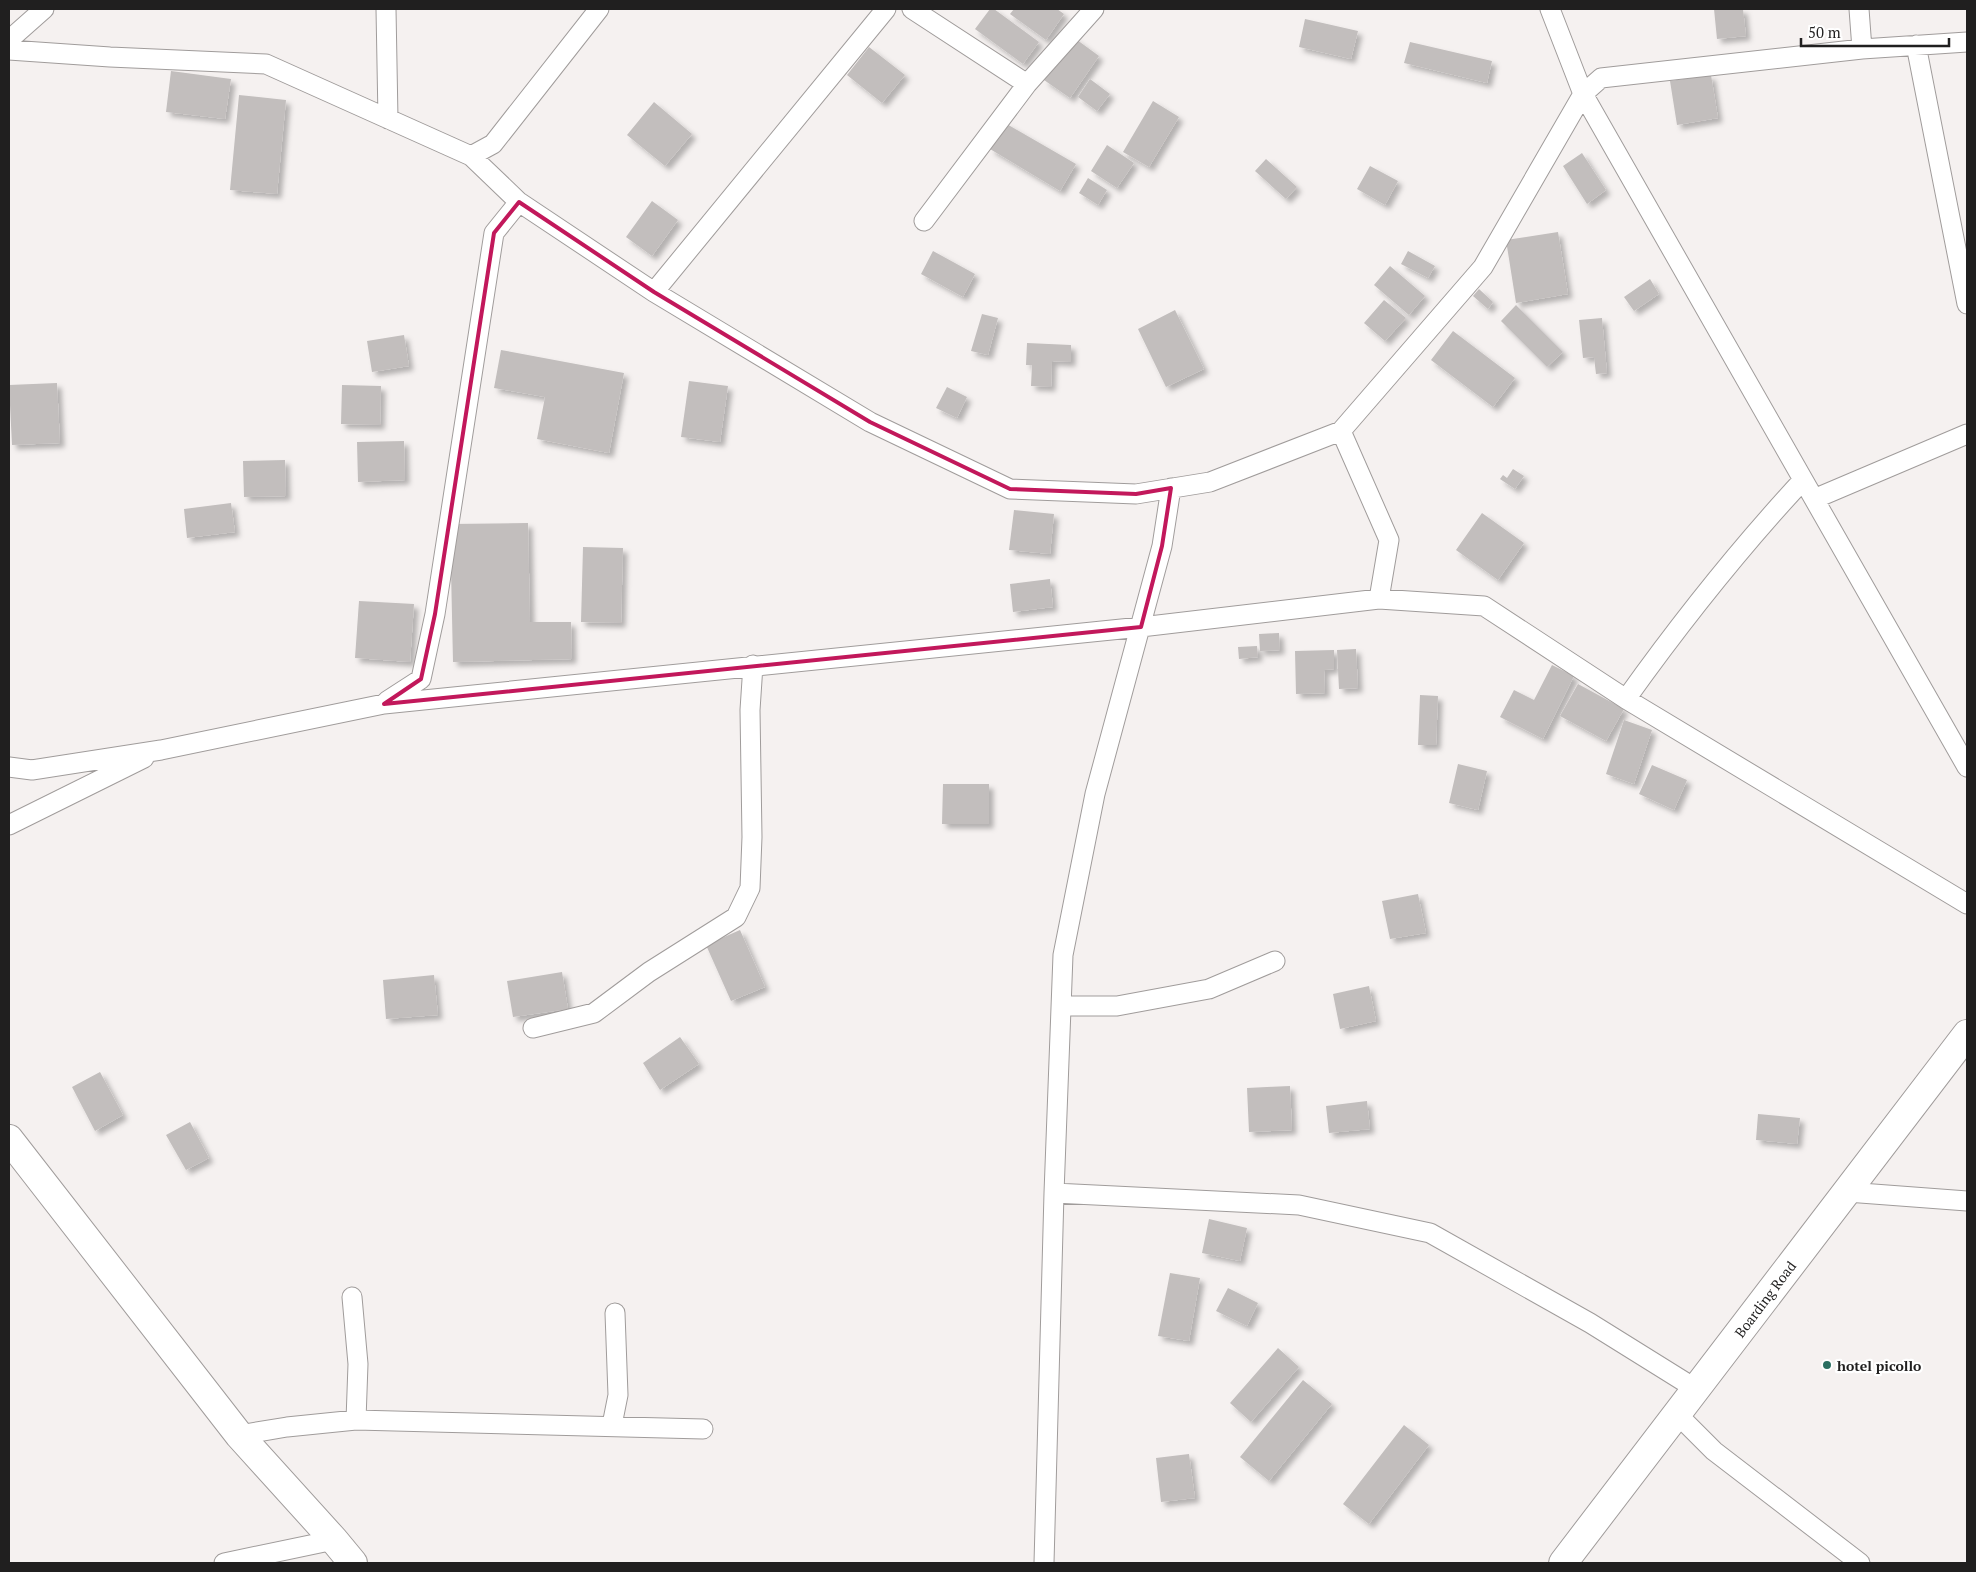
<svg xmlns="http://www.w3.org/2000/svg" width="1976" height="1572" font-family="'PT Serif',serif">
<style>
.building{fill:#c2bebd;filter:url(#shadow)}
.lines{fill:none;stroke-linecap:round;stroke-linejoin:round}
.street-casing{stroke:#a09c9b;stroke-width:21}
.secondary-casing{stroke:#a09c9b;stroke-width:30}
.street{stroke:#fff;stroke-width:19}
.secondary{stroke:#fff;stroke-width:28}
.marked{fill:none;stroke:#c2185b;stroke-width:4;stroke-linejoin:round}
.poi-dot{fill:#2b6f61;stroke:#fff;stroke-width:2}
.labels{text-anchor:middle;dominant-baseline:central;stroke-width:4.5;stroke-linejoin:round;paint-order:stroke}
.street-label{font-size:14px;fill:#201f1f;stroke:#fff}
.poi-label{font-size:14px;font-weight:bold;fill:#201f1f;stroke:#fff;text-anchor:start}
</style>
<defs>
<filter id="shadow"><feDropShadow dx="4.5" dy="4.5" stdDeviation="2.5" flood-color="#0004"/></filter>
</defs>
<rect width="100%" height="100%" fill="#f5f1f0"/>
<path class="building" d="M 990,9 L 994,9 L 1039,42 L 1023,64 L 975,29 Z
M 1014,9 L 1057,9 L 1064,14 L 1046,40 L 1010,14 Z
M 1714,9 L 1743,9 L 1746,36 L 1717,39 Z
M 1305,19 L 1358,31 L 1351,59 L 1299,47 Z
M 1073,37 L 1099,56 L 1070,98 L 1044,80 Z
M 1410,42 L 1492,61 L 1487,83 L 1404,63 Z
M 869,47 L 905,75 L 882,103 L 847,75 Z
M 171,71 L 231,79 L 225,119 L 166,112 Z
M 1711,75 L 1718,118 L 1677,125 L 1670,81 Z
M 1090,79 L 1110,94 L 1097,111 L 1078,97 Z
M 239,95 L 286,100 L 277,194 L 230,190 Z
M 1153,101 L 1179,117 L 1149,167 L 1123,152 Z
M 654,102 L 692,134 L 665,166 L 627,135 Z
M 1005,123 L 1076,164 L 1060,191 L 990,149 Z
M 1107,145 L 1134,163 L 1117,188 L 1091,171 Z
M 1582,153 L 1606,190 L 1587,204 L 1563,166 Z
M 1266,159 L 1297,187 L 1286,199 L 1255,171 Z
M 1370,166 L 1398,181 L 1385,205 L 1357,189 Z
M 1088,178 L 1107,190 L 1098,205 L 1079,193 Z
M 652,201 L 678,220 L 652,256 L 626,237 Z
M 1558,232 L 1568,294 L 1516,303 L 1506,240 Z
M 933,251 L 975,274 L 963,297 L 921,274 Z
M 1408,251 L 1435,266 L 1428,278 L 1401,264 Z
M 1390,266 L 1425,296 L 1409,315 L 1374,285 Z
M 1650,279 L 1659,294 L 1634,311 L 1624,297 Z
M 1479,289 L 1493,302 L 1488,309 L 1473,296 Z
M 1384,300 L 1406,318 L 1385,341 L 1364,323 Z
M 1516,305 L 1563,352 L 1547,367 L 1501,321 Z
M 1175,310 L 1204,369 L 1166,387 L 1138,329 Z
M 982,314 L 998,318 L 988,355 L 971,351 Z
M 1602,318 L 1607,373 L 1596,374 L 1594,357 L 1583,358 L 1579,320 Z
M 1453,331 L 1515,378 L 1493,407 L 1431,360 Z
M 404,335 L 409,366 L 372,372 L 367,341 Z
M 1027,343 L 1071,345 L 1071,362 L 1052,361 L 1051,387 L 1031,386 L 1032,365 L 1026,365 Z
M 501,350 L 624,373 L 609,453 L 537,439 L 545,397 L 494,388 Z
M 689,381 L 728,386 L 720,442 L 681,437 Z
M 57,383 L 60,443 L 12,445 L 9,385 Z
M 342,385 L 381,386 L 380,425 L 341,424 Z
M 947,387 L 967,397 L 957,418 L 936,408 Z
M 404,441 L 405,480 L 358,482 L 357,442 Z
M 285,460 L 286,496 L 244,497 L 243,461 Z
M 1513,469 L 1524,476 L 1515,489 L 1500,479 L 1503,475 L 1507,478 Z
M 231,503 L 235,532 L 187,538 L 184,509 Z
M 1014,510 L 1054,514 L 1050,554 L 1009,550 Z
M 1482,513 L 1524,543 L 1498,580 L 1456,550 Z
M 528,523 L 530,622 L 571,622 L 572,659 L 453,662 L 450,524 Z
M 583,547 L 623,548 L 621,623 L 581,622 Z
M 1050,579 L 1053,607 L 1013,612 L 1010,584 Z
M 359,601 L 414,604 L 410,662 L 355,658 Z
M 1279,633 L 1280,650 L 1260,651 L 1259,634 Z
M 1257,646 L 1258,657 L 1239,659 L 1238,647 Z
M 1356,649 L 1358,688 L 1339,689 L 1337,650 Z
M 1334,650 L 1334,669 L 1324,670 L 1325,693 L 1296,694 L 1295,651 Z
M 1552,665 L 1574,676 L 1543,739 L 1500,717 L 1514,690 L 1534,700 Z
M 1578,684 L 1624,709 L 1606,741 L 1560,716 Z
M 1420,695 L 1438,696 L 1436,745 L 1418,745 Z
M 1624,720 L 1652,730 L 1634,784 L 1606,774 Z
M 1458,764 L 1487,771 L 1478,810 L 1449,803 Z
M 1652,765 L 1687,780 L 1674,810 L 1639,794 Z
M 943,784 L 989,784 L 989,824 L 942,824 Z
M 1418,894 L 1426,933 L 1390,939 L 1382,901 Z
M 740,930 L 765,987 L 731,1001 L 706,945 Z
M 562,972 L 568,1009 L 513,1017 L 507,981 Z
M 434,975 L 438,1015 L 386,1019 L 383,980 Z
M 1369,986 L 1376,1021 L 1340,1029 L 1333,994 Z
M 680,1037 L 699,1064 L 660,1090 L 643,1063 Z
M 100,1072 L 123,1115 L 95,1131 L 72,1087 Z
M 1290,1086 L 1292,1130 L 1249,1132 L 1247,1088 Z
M 1367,1101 L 1370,1129 L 1329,1133 L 1326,1106 Z
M 1758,1114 L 1800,1118 L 1797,1144 L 1756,1140 Z
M 190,1122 L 209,1158 L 186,1170 L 166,1135 Z
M 1209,1219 L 1247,1228 L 1240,1261 L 1202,1253 Z
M 1170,1273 L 1200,1278 L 1189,1341 L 1158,1336 Z
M 1228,1288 L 1258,1303 L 1247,1326 L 1216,1311 Z
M 1278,1348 L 1299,1367 L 1251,1422 L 1230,1403 Z
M 1303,1380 L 1332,1404 L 1269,1481 L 1240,1457 Z
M 1404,1425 L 1429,1445 L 1369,1524 L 1343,1504 Z
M 1189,1454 L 1195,1498 L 1161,1502 L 1156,1458 Z"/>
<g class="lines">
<defs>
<path id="street" d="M 386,9 L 388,119
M 912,9 L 1027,84 L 1094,9
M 1859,9 L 1862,49
M 9,40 L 44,9
M 1967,42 L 1862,49 L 1601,78 L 1583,94 L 1967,767
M 1916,45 L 1967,304
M 9,50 L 110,57 L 266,64 L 471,156 L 519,202 L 654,292 L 870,422 L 1010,489 L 1136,494 L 1210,482 L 1341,431 L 1483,267 L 1583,94 L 1550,9
M 471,156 L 493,144 L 599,9
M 924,221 L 1027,84
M 654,292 L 886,9
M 1341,431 L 1389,540 L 1379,599
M 1814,499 L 1967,434
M 1626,699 C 1681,622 1739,549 1803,480
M 387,701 L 421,679 L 435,614 L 494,233 L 519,202
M 9,767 L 32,770 L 161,750 L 384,704 L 1141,627 L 1379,599 L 1484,606 L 1626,699 L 1967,904
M 9,825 L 144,758
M 1062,1006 L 1117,1006 L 1209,989 L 1275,961
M 533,1028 L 594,1013 L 649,972 L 736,917 L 750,888 L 752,837 L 750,710 L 753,665
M 1847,1192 L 1967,1201
M 1054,1193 L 1299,1205 L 1430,1233 L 1590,1323 L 1696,1389
M 352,1297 L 358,1364 L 356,1420
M 1677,1414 L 1714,1451 L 1860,1563
M 612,1425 L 618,1395 L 615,1313
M 239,1435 L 287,1427 L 356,1420 L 703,1429
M 224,1563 L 334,1540
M 1044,1563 L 1054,1193 L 1063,955 L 1095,794 L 1162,546 L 1171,488"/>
<path id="secondary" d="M 9,1139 L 239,1435 L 334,1540 L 353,1563
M 1563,1563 L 1967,1034"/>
</defs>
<use href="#street" class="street-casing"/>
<use href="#secondary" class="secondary-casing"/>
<use href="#street" class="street"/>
<use href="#secondary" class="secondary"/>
</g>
<path class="marked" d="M 519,202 L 654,292 L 870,422 L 1010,489 L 1136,494 L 1171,488 L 1162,546 L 1141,627 L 384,704 L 421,679 L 435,614 L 494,233 Z"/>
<circle class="poi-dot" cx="1827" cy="1365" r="5"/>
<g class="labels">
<g class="street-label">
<text transform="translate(1765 1299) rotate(-53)">Boarding Road</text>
</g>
<g class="poi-label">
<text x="1837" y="1365">hotel picollo</text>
</g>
</g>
<rect width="1976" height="1572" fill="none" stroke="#201f1f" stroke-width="20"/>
<path d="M1801 38v8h148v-8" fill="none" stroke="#201f1f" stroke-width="2.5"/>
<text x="1808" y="38" font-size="15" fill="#201f1f" stroke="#ffffff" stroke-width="4" paint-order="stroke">50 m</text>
</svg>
